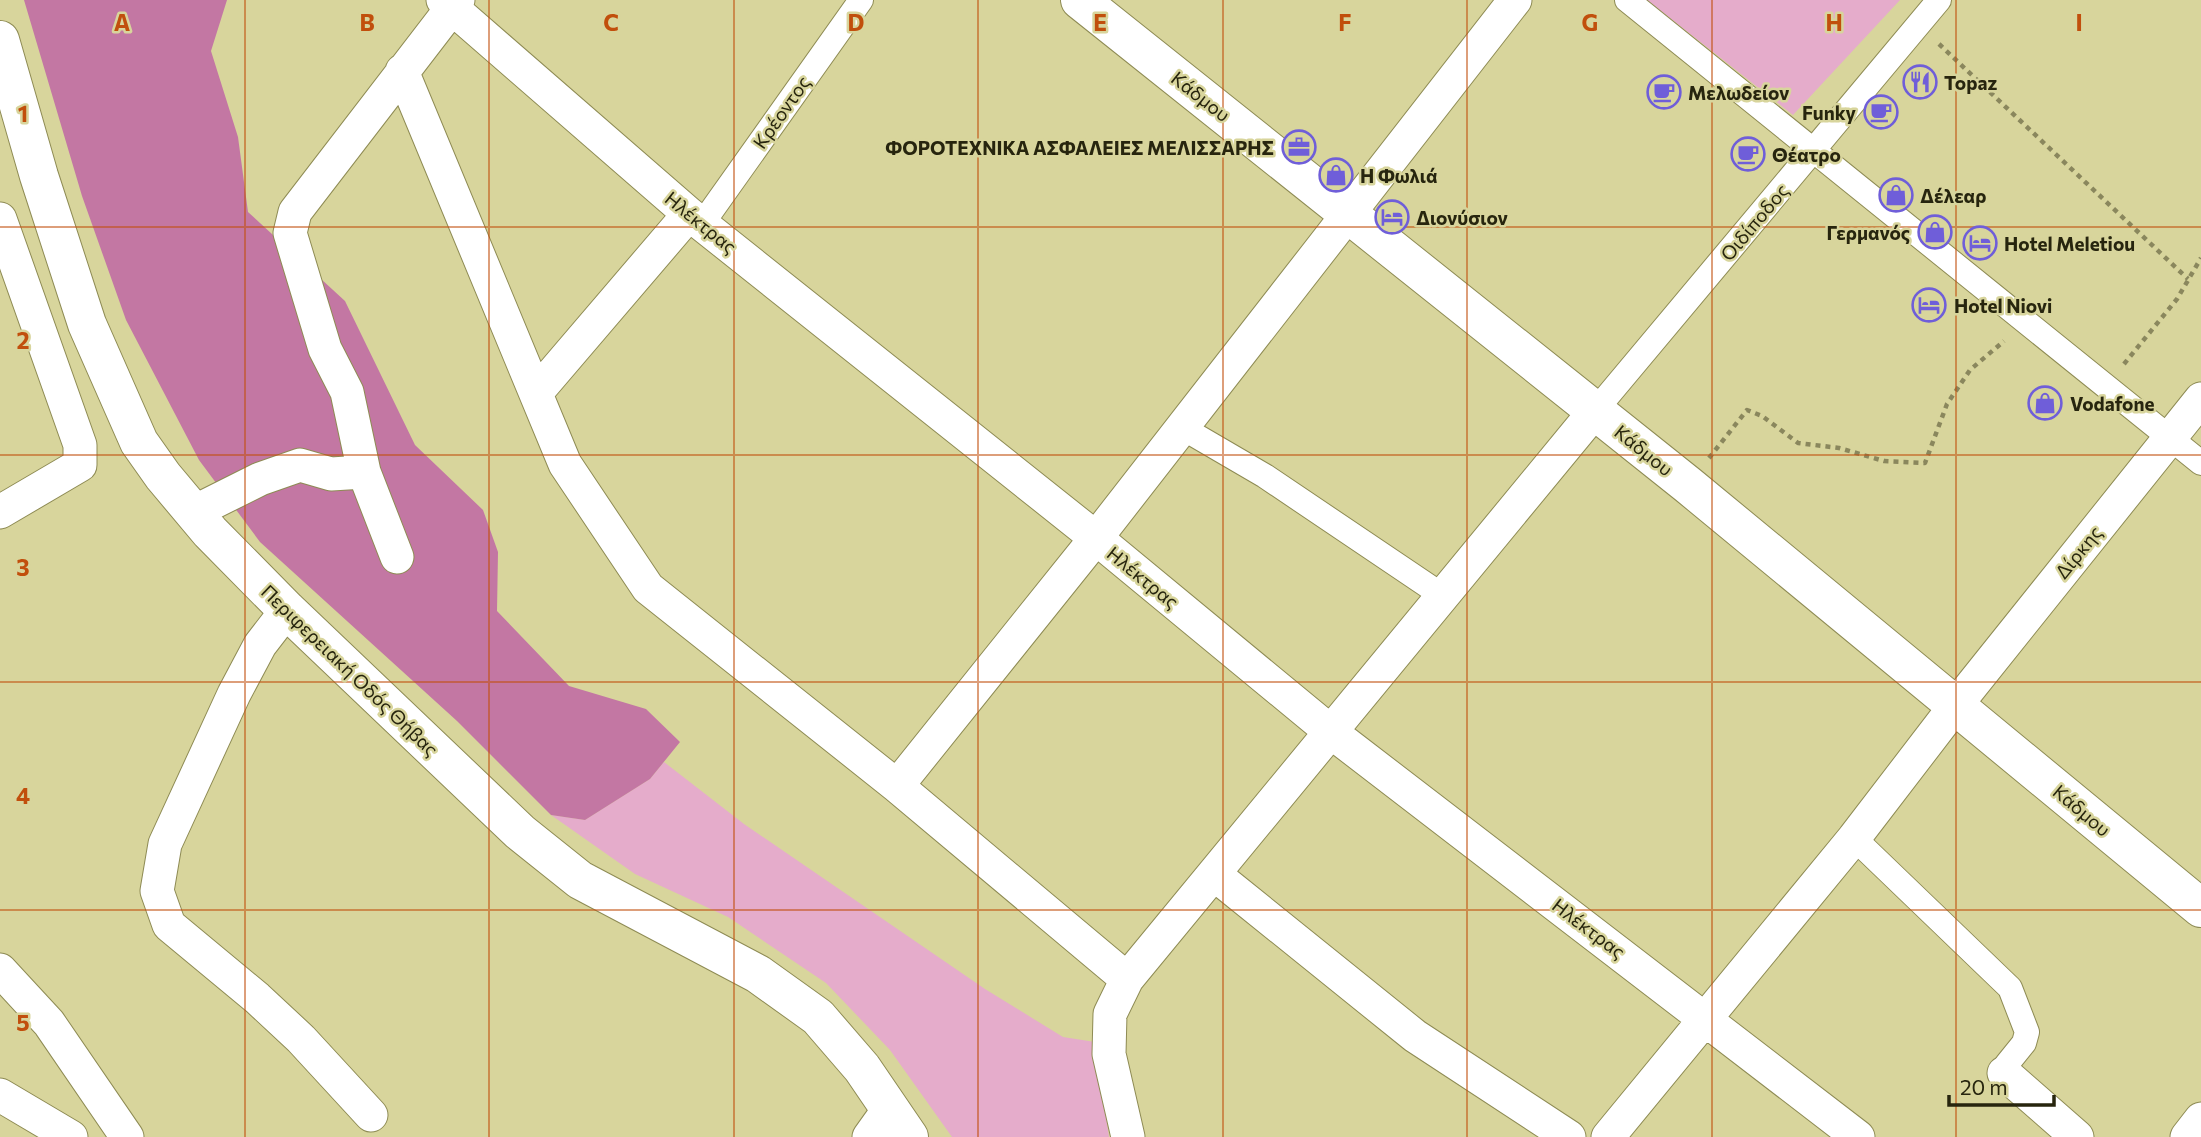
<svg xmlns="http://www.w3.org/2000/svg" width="2201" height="1137" font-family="Commissioner,sans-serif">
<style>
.green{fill:#e5accb}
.forest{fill:#c377a3}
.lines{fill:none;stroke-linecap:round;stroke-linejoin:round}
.pedestrian-casing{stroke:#8e8b54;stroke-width:26}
.minor-casing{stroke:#8e8b54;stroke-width:35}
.secondary-casing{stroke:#8e8b54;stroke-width:40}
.primary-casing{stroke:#8e8b54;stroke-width:40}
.path{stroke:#8a875d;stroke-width:4.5;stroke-dasharray:5 5;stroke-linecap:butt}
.pedestrian{stroke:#fff;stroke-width:24}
.minor{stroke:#fff;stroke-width:33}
.secondary{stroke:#fff;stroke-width:38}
.primary{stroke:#fff;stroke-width:38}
.grid{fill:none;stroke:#c14f0c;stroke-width:2;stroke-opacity:0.55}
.labels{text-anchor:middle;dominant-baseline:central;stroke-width:5;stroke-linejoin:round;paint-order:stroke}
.poi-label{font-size:19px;font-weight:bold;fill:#27250e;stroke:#d8d59c;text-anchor:start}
.street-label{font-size:19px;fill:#27250e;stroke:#d8d59c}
.grid-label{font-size:23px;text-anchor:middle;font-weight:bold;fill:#c14f0c;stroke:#d8d59c;stroke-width:5;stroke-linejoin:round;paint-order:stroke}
</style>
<rect width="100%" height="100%" fill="#d8d59c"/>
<path class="green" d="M 1647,0 L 1900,0 L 1793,115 Z
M 664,762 L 744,824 L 985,989 L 1063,1037 L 1095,1042 L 1109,1137 L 952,1137 L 890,1050 L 826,983 L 728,917 L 635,874 L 551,815 L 585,820 L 650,779 Z"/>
<path class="forest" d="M 24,0 L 227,0 L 211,51 L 238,137 L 248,212 L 345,301 L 415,445 L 483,510 L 498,552 L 497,611 L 569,686 L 646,709 L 680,742 L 650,779 L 585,820 L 551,815 L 457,721 L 260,542 L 199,460 L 126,320 L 82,196 Z"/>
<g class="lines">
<defs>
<path id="pedestrian" d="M 1627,0 L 2201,463
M 702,224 L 861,0
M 1595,411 L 1939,0
M 1181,427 L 1265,476 L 1443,596
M 1854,838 L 2010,988 L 2027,1032 L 2024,1043 L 2007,1064 L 2004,1073"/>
<path id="minor" d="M 443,0 L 689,214 L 1096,538 L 1331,732 L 1858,1137
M 402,71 L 565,464 L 648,588 L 897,786 L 1127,979
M 0,219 L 80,445 L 80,465 L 0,512
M 536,393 L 689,214
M 194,512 L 260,479 L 300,465 L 331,474 L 364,472
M 397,557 L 364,472 L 347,392 L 325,349 L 290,233 L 295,212 L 458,0
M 287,610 L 260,645 L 234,694 L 165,844 L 157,891 L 169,925 L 257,998 L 301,1039 L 371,1115
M 897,786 L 1096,538 L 1515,0
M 1214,874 L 1415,1036 L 1569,1137
M 0,970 L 49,1023 L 127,1137
M 2004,1073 L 2077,1137
M 0,1095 L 71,1137
M 869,1137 L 889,1109
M 1128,1137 L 1109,1054 L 1110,1014 L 1127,979 L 1595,411
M 1608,1137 L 1854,838 L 1956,705 L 2201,399
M 2187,1137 L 2201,1119"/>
<path id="secondary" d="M 1080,0 L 1688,485 L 2201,908"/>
<path id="primary" d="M 0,40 L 39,176 L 87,324 L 139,442 L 163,476 L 210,532 L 287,610 L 520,832 L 580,880 L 758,974 L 818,1017 L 862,1068 L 909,1137"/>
</defs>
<use href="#pedestrian" class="pedestrian-casing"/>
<use href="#minor" class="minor-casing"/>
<use href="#secondary" class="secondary-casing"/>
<use href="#primary" class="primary-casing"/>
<path class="path" d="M 1939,44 L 2188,279
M 2124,364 L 2177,299 L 2201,258
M 1709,458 L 1747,410 L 1762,416 L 1798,443 L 1839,448 L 1884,461 L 1925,463 L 1947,404 L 1970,370 L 2004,341"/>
<use href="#pedestrian" class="pedestrian"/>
<use href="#minor" class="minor"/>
<use href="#secondary" class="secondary"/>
<use href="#primary" class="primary"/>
</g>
<path class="grid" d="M 245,0 L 245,1137M 489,0 L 489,1137M 734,0 L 734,1137M 978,0 L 978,1137M 1223,0 L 1223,1137M 1467,0 L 1467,1137M 1712,0 L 1712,1137M 1956,0 L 1956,1137M 0,227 L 2201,227M 0,455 L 2201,455M 0,682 L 2201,682M 0,910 L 2201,910"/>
<defs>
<symbol id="restaurant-ring" viewBox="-11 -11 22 22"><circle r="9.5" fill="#d8d59c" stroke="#6f5ed9" stroke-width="1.5"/><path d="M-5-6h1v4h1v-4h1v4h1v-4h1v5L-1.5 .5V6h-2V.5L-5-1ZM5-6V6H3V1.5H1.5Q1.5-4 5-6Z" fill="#6f5ed9"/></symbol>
<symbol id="cafe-ring" viewBox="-11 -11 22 22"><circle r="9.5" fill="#d8d59c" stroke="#6f5ed9" stroke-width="1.5"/><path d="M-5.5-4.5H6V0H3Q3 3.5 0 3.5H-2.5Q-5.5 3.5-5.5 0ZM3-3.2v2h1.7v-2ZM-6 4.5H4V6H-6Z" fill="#6f5ed9"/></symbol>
<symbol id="office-ring" viewBox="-11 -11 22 22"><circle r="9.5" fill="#d8d59c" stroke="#6f5ed9" stroke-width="1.5"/><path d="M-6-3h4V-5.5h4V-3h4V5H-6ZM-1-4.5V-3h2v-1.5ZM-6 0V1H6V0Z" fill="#6f5ed9"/></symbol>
<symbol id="shop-ring" viewBox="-11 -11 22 22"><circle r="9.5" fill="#d8d59c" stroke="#6f5ed9" stroke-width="1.5"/><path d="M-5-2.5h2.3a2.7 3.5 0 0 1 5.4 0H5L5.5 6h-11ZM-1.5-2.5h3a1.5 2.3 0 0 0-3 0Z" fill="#6f5ed9"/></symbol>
<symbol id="hotel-ring" viewBox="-11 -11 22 22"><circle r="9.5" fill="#d8d59c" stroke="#6f5ed9" stroke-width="1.5"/><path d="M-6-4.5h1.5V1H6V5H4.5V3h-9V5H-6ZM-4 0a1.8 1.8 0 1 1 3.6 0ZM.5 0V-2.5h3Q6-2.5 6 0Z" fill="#6f5ed9"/></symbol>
</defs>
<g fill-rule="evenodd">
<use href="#restaurant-ring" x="1901" y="63" width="38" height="38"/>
<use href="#cafe-ring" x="1645" y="73" width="38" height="38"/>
<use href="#cafe-ring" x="1862" y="93" width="38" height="38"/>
<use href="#office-ring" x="1280" y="128" width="38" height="38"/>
<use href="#cafe-ring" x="1729" y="135" width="38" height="38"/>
<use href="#shop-ring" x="1317" y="156" width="38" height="38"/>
<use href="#shop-ring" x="1877" y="176" width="38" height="38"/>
<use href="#hotel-ring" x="1373" y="198" width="38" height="38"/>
<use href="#shop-ring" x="1916" y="213" width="38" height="38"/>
<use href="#hotel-ring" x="1961" y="224" width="38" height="38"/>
<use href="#hotel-ring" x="1910" y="286" width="38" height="38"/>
<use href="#shop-ring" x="2026" y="384" width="38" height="38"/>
</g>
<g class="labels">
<g class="poi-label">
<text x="1944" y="82">Topaz</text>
<text x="1688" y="92">Μελωδείον</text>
<text x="1856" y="112" text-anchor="end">Funky</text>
<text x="1274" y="147" text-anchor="end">ΦΟΡΟΤΕΧΝΙΚΑ ΑΣΦΑΛΕΙΕΣ ΜΕΛΙΣΣΑΡΗΣ</text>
<text x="1772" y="154">Θέατρο</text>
<text x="1360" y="175">Η Φωλιά</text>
<text x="1920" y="195">Δέλεαρ</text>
<text x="1416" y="217">Διονύσιον</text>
<text x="1910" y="232" text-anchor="end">Γερμανός</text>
<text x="2004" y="243">Hotel Meletiou</text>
<text x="1954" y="305">Hotel Niovi</text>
<text x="2070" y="403">Vodafone</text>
</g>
<g class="street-label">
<text transform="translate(1201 96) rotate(38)">Κάδμου</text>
<text transform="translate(781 112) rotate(-55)">Κρέοντος</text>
<text transform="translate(701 222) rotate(39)">Ηλέκτρας</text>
<text transform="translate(1754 222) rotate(-50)">Οιδίποδος</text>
<text transform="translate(1644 450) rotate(39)">Κάδμου</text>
<text transform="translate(2078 552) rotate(-51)">Δίρκης</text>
<text transform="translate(1143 577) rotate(39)">Ηλέκτρας</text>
<text transform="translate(350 670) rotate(44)">Περιφερειακή Οδός Θήβας</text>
<text transform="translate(2082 810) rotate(40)">Κάδμου</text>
<text transform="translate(1589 928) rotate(37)">Ηλέκτρας</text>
</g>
</g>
<g class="grid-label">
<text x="122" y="31">A</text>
<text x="367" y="31">B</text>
<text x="611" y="31">C</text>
<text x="856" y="31">D</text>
<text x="1100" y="31">E</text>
<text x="1345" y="31">F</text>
<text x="1590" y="31">G</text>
<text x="1834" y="31">H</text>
<text x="2079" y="31">I</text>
<text x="23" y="122">1</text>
<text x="23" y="349">2</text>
<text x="23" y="576">3</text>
<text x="23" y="804">4</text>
<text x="23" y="1031">5</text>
</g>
<path d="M1949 1095v10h105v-10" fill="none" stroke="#27250e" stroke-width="3.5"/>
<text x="1960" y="1095" font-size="21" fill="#27250e" stroke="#d8d59c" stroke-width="5" paint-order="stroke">20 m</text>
</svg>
